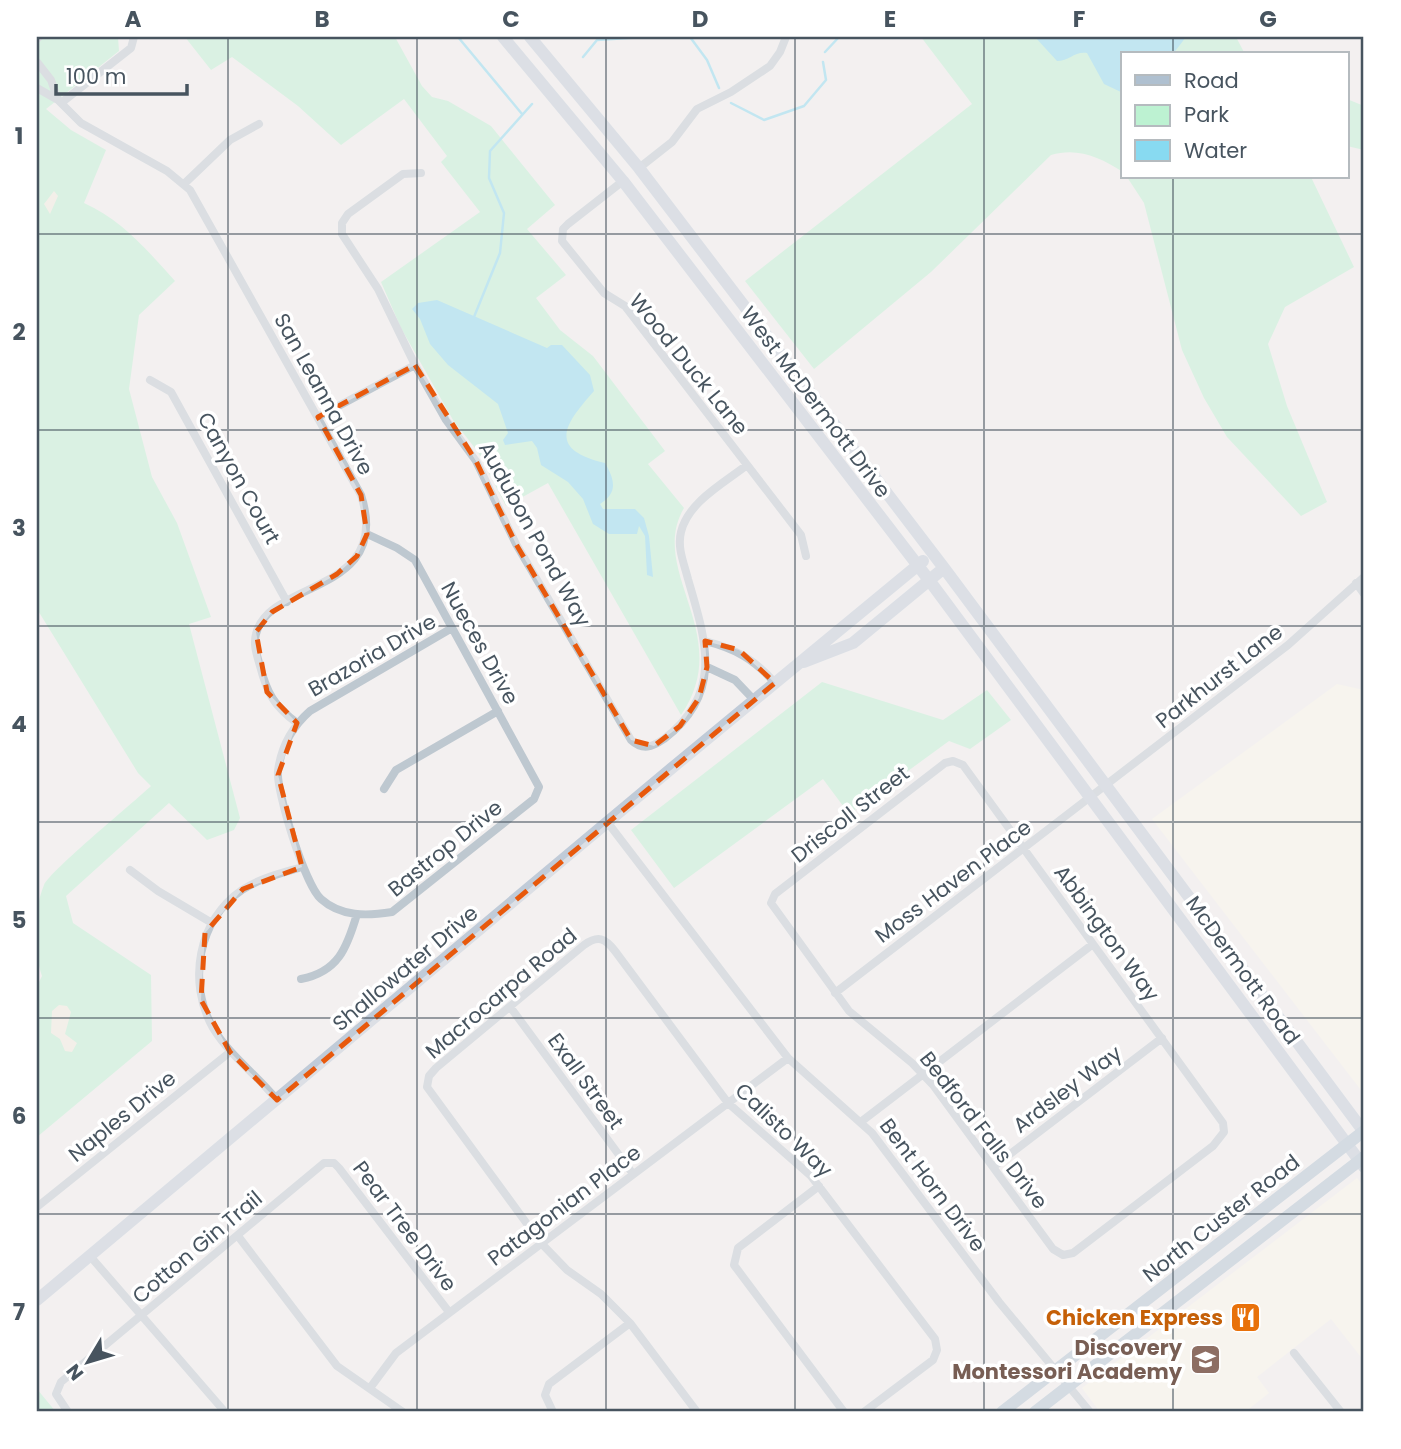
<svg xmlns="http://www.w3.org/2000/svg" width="1401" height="1449" font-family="Poppins,sans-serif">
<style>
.commercial{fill:#fdf8ea}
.green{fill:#bdf2d2}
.sand{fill:#f4eee1}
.water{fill:#88daf1}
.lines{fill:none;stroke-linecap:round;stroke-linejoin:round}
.stream{stroke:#88daf1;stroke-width:2.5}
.street{stroke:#bec8d0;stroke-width:8}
.secondary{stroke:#c0cbd8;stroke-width:12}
.primary{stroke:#afc0d0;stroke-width:12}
.marked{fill:none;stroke:#e8590c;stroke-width:5;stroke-dasharray:14 9;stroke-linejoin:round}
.grid{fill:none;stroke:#47545f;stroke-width:2;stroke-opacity:0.55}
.labels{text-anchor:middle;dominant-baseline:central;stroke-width:7;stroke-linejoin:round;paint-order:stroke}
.street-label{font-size:21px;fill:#47545f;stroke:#fff}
.food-label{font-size:21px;font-weight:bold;fill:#c56008;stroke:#fff;text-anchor:end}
.education-label{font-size:21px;font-weight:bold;fill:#785e54;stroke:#fff;text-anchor:end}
.neatline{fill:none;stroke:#47545f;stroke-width:2.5}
.grid-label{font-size:23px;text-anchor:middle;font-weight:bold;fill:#47545f}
</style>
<rect width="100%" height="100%" fill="#f3f0f0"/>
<path class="commercial" d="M 1337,684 L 1364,690 L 1364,1094 L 1152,819 Z
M 1357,1178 L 1364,1187 L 1364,1361 L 1331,1319 L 1257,1377 L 1269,1393 L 1245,1412 L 1100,1412 L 1082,1388 Z"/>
<path class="green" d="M 37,37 L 118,37 L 119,51 L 46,109 L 71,130 L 106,150 L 84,203 C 122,220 147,250 175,281 L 139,315 L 129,389 L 152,477 L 177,523 L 211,617 L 189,624 L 240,818 L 234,830 L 207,840 L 169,803 L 66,896 L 73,923 L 151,975 L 152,1041 L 37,1137 L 37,986 L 42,976 C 33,949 33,912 44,885 C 50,871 134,802 151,786 L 138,773 L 37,609 Z
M 185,37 L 395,37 L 422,86 L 432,97 L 448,101 L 491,126 L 555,205 L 527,229 L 566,275 L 536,298 L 560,330 L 593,356 L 665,451 L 648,464 L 684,508 C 647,571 736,635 681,715 L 548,483 L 506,506 L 478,452 L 453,420 L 401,328 L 381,282 L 480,212 L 441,162 L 447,156 L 404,99 L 341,145 L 298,106 L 232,57 L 211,70 Z
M 921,37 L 1236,37 L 1245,54 L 1123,54 L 1123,172 C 1100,157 1077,147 1051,155 L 931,272 L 814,369 L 745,281 L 972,104 Z
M 1347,99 L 1364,106 L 1364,150 L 1347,146 Z
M 1127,177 L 1311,177 L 1354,267 L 1285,307 L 1268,344 L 1287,406 L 1327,502 L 1301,516 L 1227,437 L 1204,398 L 1182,350 L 1144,203 Z
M 822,682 L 943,720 L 987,690 L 1011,720 L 970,749 L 949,741 L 849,814 L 823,779 L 674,888 L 631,830 Z
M 37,1389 L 56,1412 L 37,1412 Z"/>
<path class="sand" d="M 54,191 L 58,196 L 50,214 L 44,204 Z
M 59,1005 L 67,1006 L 71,1012 L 65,1034 L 77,1043 L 72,1052 L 65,1051 L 60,1039 L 51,1033 L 52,1011 Z"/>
<path class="water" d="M 1035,37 L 1186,37 L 1173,54 L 1123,54 L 1123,93 L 1104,84 L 1087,53 C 1075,51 1069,61 1057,61 Z
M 437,300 L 547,348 L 551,345 L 562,345 L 590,375 L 594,391 C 564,425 547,449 605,463 C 615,480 618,493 600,504 L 603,509 L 635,509 L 644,518 L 649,536 L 653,577 L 647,575 L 645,536 L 639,526 L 637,534 L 609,534 L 593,524 L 583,499 L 568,482 L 541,465 L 537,448 L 532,441 L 505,445 L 503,440 L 508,433 L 498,404 L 448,365 L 430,344 L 420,319 L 412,309 L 418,303 Z"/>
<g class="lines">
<path class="stream" d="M 458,37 L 522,114
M 690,37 L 707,60 L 719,88
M 825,52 L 839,37
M 583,57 L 597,40 L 644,37
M 731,103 L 764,120 L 804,106 L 826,80 L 823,62
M 474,317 L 500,253 L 504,213 L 489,178 L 490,151 L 532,104"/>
<path class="street" d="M 37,39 L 39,37
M 37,62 L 51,80 L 58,100
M 37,88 L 58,100 L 81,123 L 167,171 L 190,190 L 361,495 C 393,595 269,579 256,634 C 253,645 257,655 260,666 C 267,693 274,706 297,723
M 61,103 L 131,48 L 134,37
M 639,168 L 672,142 L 697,109 L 731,92 L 770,66 L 780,52 L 786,37
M 421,173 L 403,174 L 348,214 L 342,223 L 342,234 L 378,289 L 415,365 L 446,420 L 476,461 L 516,544 L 631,740 C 643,751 652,747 664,739 C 724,693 706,641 688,579 C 684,563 677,548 681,532 C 688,502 724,483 747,465
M 623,181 L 568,224 L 563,229 L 562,241 L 604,293 L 625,306 L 801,535 L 806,556
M 184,184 L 230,140 L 259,124
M 150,380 L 171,392 L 287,602
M 318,417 L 415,365
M 367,534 L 397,548 L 415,560 L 539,787 L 534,799 L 392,912 C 367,916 341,917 321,899 C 305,885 276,791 278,771 C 281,747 292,727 310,711 L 452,628
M 1356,583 L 1364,594
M 705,641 C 736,649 754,659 775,683
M 707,667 L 735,680 L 754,700
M 953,761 L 963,765 L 1223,1123 L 1224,1132 L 1213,1146 L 1073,1253 L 1063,1255 L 1053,1249 L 933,1085 L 912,1063 L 849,1011 L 771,903 L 775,894 L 945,763 Z
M 384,789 L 396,770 L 498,711
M 608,823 L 788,1058 L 872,1133 L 999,1302 L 1090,1412
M 130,870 L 158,891 L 212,923
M 301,979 C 338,972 347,948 357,914
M 835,993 L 1288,645 L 1364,577
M 511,1008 L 633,1174
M 277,1100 C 257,1075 230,1056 213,1028 C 187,982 198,920 242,890 C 260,878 282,873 302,867
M 862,1121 L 1093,944
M 993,1167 L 1162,1038
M 819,1186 L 738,1248 L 734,1265 L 844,1412
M 37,1207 L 230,1052
M 238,1236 L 337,1366 L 403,1412
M 90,1256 L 225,1412
M 1294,1353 L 1341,1412
M 370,1388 L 396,1353 L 788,1058
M 68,1412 L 56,1394 L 61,1382 L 324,1163 L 334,1163 L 339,1168 L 449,1312
M 553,1412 L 545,1395 L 549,1384 L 630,1323
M 697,1412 L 630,1323 L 601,1294 L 567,1270 L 541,1243 L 427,1087 L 429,1076 L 436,1068 L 584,945 C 598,935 605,938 615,951 L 728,1103 L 811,1176 L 935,1339 L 937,1350 L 933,1360 L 864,1412"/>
<path class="secondary" d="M 503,37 L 623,181 L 929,580 L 1364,1167
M 530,37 L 639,168 L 944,568 L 1364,1132
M 804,662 L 853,643 L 944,568
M 37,1300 L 678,763 L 923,561"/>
<path class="primary" d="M 1002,1412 L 1364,1131
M 1035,1412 L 1364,1157"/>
</g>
<path d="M0 0H1401V1449H0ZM 415,365 L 476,461 L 516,544 L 631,740 L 654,746 L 680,726 L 699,698 L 707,667 L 705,641 L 739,650 L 775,683 L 277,1100 L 230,1052 L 201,1000 L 205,933 L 243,889 L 302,867 L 278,775 L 297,723 L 267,692 L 256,632 L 272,612 L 337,574 L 357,556 L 367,534 L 361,495 L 318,417 Z" fill="#f3f0f0" fill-opacity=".55" fill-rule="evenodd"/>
<path class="marked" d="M 415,365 L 476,461 L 516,544 L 631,740 L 654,746 L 680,726 L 699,698 L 707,667 L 705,641 L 739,650 L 775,683 L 277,1100 L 230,1052 L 201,1000 L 205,933 L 243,889 L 302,867 L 278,775 L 297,723 L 267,692 L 256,632 L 272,612 L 337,574 L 357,556 L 367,534 L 361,495 L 318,417 Z"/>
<path class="grid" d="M 228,37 L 228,1412M 417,37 L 417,1412M 606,37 L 606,1412M 795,37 L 795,1412M 984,37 L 984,1412M 1173,37 L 1173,54M 1173,177 L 1173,1412M 37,234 L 1364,234M 37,430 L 1364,430M 37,626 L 1364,626M 37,822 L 1364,822M 37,1018 L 1364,1018M 37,1214 L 1364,1214"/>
<defs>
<symbol id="restaurant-square" viewBox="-11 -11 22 22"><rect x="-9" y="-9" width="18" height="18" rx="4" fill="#e8710a" stroke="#fff"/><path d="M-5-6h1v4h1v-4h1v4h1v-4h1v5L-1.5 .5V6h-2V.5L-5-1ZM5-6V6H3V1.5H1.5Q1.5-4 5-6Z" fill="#fff"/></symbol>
<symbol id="school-square" viewBox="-11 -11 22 22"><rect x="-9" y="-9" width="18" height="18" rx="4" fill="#8d6e63" stroke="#fff"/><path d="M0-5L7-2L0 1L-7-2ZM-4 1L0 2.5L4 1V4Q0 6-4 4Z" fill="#fff"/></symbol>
</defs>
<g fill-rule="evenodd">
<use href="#restaurant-square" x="1228" y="1300" width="35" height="35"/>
<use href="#school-square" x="1188" y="1342" width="35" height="35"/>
</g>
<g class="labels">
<g class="street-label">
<text transform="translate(689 364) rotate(51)">Wood Duck Lane</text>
<text transform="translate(324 394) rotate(61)">San Leanna Drive</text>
<text transform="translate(816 402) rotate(53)">West McDermott Drive</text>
<text transform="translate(239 478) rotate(61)">Canyon Court</text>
<text transform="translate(535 534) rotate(61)">Audubon Pond Way</text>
<text transform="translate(480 643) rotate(61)">Nueces Drive</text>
<text transform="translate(372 655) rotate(-30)">Brazoria Drive</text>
<text transform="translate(1219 676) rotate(-38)">Parkhurst Lane</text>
<text transform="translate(850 814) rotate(-38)">Driscoll Street</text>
<text transform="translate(445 848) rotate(-39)">Bastrop Drive</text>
<text transform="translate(953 881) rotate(-37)">Moss Haven Place</text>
<text transform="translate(1107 933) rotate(54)">Abbington Way</text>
<text transform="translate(405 968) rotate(-40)">Shallowater Drive</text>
<text transform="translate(1243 970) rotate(54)">McDermott Road</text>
<text transform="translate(501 993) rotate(-40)">Macrocarpa Road</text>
<text transform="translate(586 1081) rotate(54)">Exall Street</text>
<text transform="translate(1067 1089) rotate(-37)">Ardsley Way</text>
<text transform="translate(122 1116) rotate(-39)">Naples Drive</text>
<text transform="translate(784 1130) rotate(44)">Calisto Way</text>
<text transform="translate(984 1130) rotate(52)">Bedford Falls Drive</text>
<text transform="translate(933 1185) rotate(53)">Bent Horn Drive</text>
<text transform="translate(564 1205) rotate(-37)">Patagonian Place</text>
<text transform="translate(1221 1218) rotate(-38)">North Custer Road</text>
<text transform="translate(405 1226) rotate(53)">Pear Tree Drive</text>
<text transform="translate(197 1247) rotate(-40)">Cotton Gin Trail</text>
</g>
<g class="food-label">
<text x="1223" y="1317">Chicken Express</text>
</g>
<g class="education-label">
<text x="1182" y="1347">Discovery<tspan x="1182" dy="24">Montessori Academy</tspan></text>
</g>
</g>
<rect width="1401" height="1449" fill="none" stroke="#ffffff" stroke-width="77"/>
<rect x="1121" y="52" width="228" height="126" fill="#ffffff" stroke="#b5bbbf" stroke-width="2"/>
<rect x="1135" y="75" width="35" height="10" fill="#afc0d0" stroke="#b5bbbf" stroke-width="2"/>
<text x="1184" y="88" font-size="21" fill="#47545f">Road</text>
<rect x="1135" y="105" width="35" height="21" fill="#bdf2d2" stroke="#b5bbbf" stroke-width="2"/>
<text x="1184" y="122" font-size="21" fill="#47545f">Park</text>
<rect x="1135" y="140" width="35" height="21" fill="#88daf1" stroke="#b5bbbf" stroke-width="2"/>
<text x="1184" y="158" font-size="21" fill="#47545f">Water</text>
<g transform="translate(88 1362) rotate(232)" stroke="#ffffff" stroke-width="5" paint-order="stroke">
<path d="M0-5L12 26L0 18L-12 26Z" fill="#47545f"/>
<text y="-10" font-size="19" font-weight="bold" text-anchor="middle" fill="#47545f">N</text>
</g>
<path d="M56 84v10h131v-10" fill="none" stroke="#47545f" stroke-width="3.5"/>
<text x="66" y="84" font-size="21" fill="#47545f" stroke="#ffffff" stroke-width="5" paint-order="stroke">100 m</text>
<rect x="38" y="38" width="1324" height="1372" class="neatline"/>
<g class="grid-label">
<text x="133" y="27">A</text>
<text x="322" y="27">B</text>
<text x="511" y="27">C</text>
<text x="700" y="27">D</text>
<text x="890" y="27">E</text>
<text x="1079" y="27">F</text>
<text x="1268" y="27">G</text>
<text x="19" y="144">1</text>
<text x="19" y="340">2</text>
<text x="19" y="536">3</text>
<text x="19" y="732">4</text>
<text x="19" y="928">5</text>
<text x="19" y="1124">6</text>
<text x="19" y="1320">7</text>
</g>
</svg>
